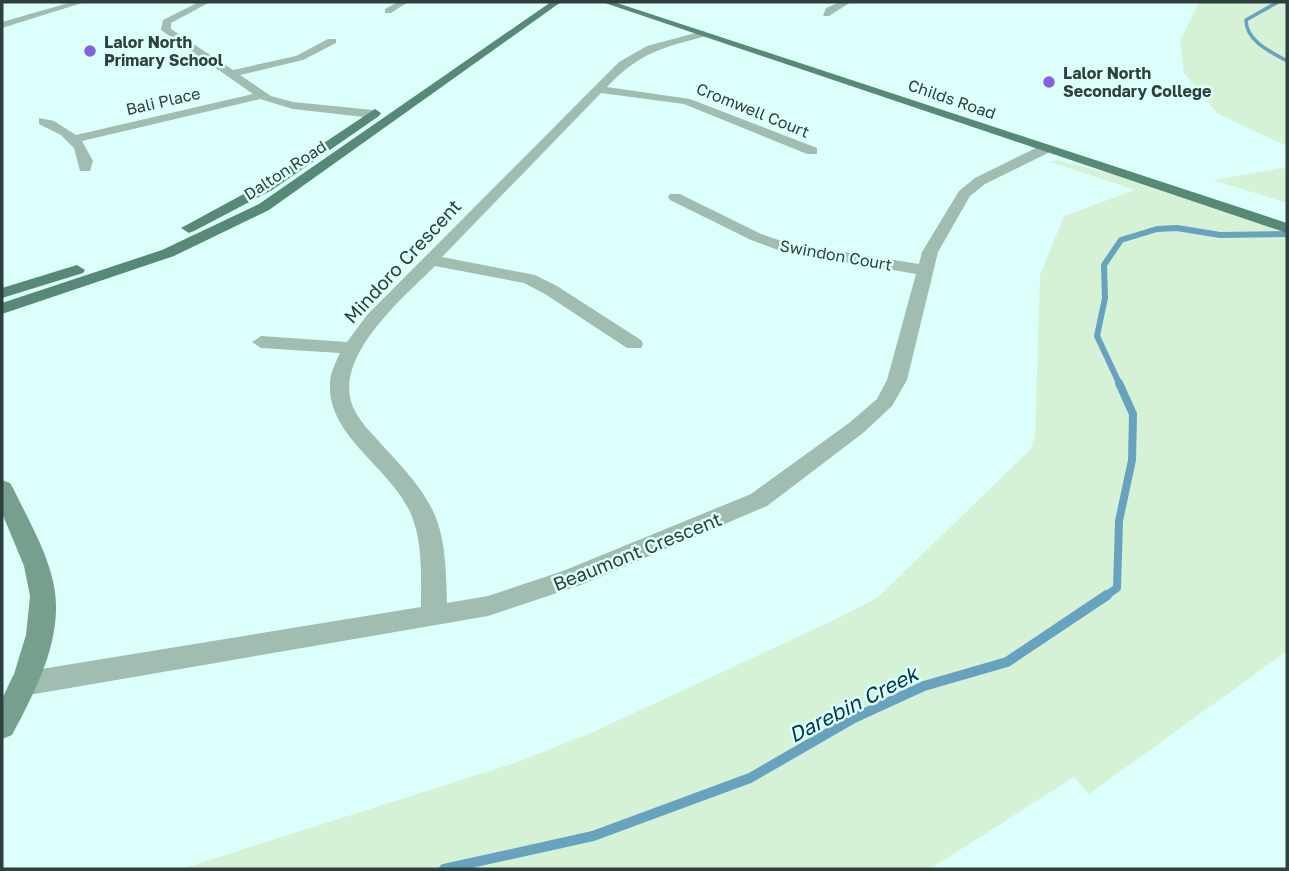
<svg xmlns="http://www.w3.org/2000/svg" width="1289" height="871" font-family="'Golos Text',sans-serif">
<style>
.green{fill:#d5f2d6}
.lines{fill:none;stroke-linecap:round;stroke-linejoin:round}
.stream-far3{stroke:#67a2bf;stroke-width:3.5}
.stream-far2{stroke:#67a2bf;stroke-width:6}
.stream-far1{stroke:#67a2bf;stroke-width:8}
.stream{stroke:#67a2bf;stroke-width:10}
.street{fill:#a1bcb0;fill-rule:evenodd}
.secondary{fill:#769f8e;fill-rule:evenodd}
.primary{fill:#578a76;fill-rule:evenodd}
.poi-dot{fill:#8462dd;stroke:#dcfffb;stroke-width:2.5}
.labels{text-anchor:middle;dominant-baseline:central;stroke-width:5;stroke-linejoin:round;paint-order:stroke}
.far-poi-label{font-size:16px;font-weight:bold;fill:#2e3f3d;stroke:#dcfffb;text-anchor:start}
.far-street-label{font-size:16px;fill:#2e3f3d;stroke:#dcfffb}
.street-label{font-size:19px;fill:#2e3f3d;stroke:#dcfffb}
.water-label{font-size:21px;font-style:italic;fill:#00374b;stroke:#dcfffb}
</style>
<rect width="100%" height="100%" fill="#dcfffb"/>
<path class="green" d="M 1199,2 L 1287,2 L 1287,146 L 1218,114 L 1184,73 L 1180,41 Z
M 1057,160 L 1117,175 L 1287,231 L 1287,651 L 1089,794 L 1074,777 L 930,869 L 181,869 L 515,763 L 591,733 L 836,619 L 877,598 L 1030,450 L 1035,436 L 1040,275 L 1064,216 L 1135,190 L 1051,162 Z
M 1287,167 L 1287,203 L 1213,180 Z"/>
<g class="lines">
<path class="stream-far3" d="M 1278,2 L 1246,20 C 1246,41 1271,52 1287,61"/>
<path class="stream-far2" d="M 1120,385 L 1097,336 L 1105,298 L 1104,265 L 1121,240 L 1157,229 L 1177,228 L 1220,235 L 1287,234"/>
<path class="stream-far1" d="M 1104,597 L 1117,588 L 1119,521 L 1132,460 L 1133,414 L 1119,383"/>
<path class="stream" d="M 444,869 L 593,836 L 750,778 L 854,718 L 924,686 L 1007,662 L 1107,595"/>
<path class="street" d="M 72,2 L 85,2 L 2,28 L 2,22 Z
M 199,2 L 210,2 L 171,23 L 171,29 L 233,70 L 296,56 L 328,39 L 336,39 L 336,43 L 303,60 L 240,75 L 271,96 L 293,102 L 373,110 L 379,114 L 373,118 L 293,109 L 260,99 L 82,141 L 93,161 L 90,171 L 80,171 L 74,148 L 61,135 L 39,124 L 39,118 L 54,121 L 76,135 L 253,94 L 161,30 L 163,20 Z
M 398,2 L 408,2 L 391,13 L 385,13 L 385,9 Z
M 840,2 L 851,2 L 829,16 L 823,16 L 826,8 Z
M 703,31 L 706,32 L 706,36 C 662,48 640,52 607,87 L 690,99 L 817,148 L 817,154 L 807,154 L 684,104 L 601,93 L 442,257 L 535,275 L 557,286 L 641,340 L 643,344 L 641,348 L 627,348 L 545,294 L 524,283 L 435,266 C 404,297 332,357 353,407 C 358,418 366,428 375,437 C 396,461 420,483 434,513 C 446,540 446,573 447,603 L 488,596 L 563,571 L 751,494 L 849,423 L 877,399 L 887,380 L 916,274 L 778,250 L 751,240 L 670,200 L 668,197 L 670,194 L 680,194 L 761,234 L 787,243 L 919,264 L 922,252 L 959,191 L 975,178 L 1040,146 L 1050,146 L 1050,152 L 985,184 L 970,196 L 938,252 L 907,380 L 892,406 L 863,433 L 767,506 L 581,585 L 488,616 L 23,696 L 13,692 L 9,684 L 13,676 L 23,672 L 421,607 C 421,576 423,540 410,512 C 390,467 327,436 330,383 C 330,373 336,362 340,353 L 261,348 L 252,342 L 261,336 L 347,342 L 367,315 L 619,62 L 647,46 Z"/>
<path class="secondary" d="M 2,480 L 10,483 L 13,488 C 27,517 44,546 52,577 C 67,632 37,688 12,735 L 2,739 L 2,699 L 14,674 L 26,635 L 30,596 L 24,566 L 2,513 Z"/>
<path class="primary" d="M 551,2 L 561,2 L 269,210 L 174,256 L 2,314 L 2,303 L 162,250 L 259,204 Z
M 602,2 L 614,2 L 1287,223 L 1287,233 Z
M 375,109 L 381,113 L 379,116 L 272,190 L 194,231 L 189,233 L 181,228 L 262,184 Z
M 77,265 L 85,270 L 83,273 L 2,298 L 2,288 Z"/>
</g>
<g class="poi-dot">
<circle cx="90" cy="51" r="7"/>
<circle cx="1049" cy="82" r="7"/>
</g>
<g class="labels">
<g class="far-poi-label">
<text x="104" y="42">Lalor North<tspan x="104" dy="18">Primary School</tspan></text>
<text x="1063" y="73">Lalor North<tspan x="1063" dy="18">Secondary College</tspan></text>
</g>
<g class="far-street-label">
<text transform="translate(952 99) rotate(19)">Childs Road</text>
<text transform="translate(163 101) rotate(-13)">Bali Place</text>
<text transform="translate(753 110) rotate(22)">Cromwell Court</text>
<text transform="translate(285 170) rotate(-33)">Dalton Road</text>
<text transform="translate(836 255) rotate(10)">Swindon Court</text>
</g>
<g class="street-label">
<text transform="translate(402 261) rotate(-47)">Mindoro Crescent</text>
<text transform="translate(637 551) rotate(-22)">Beaumont Crescent</text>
</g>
<g class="water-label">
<text transform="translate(853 704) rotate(-27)">Darebin Creek</text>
</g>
</g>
<rect width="1289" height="871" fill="none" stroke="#2e3f3d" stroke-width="7"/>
</svg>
